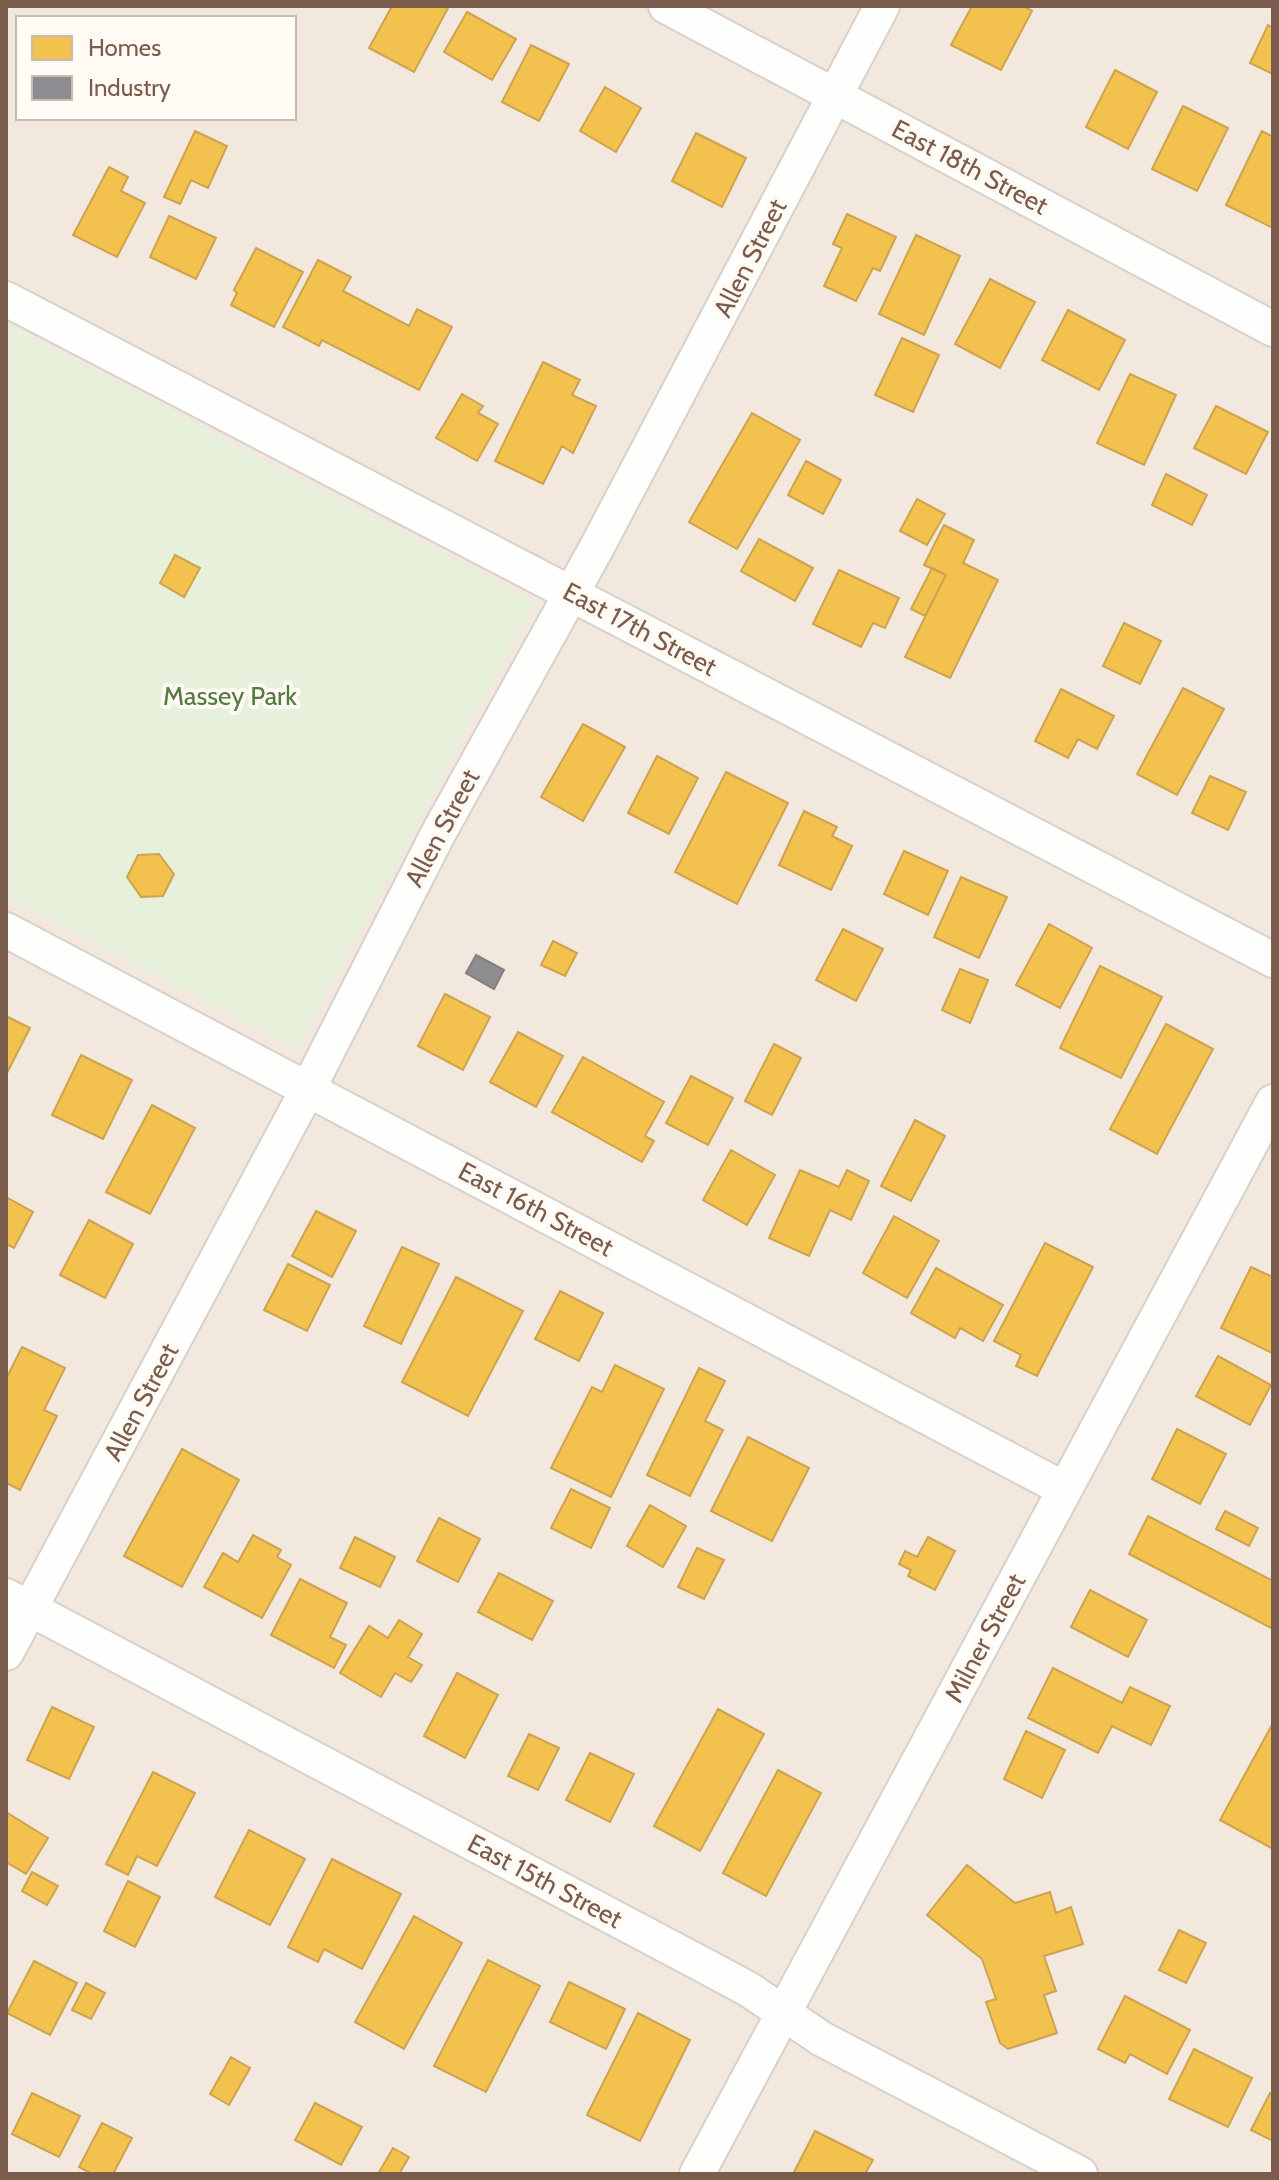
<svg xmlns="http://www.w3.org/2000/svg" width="1279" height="2180" font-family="Cabin,sans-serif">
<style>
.residential{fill:#f2e8de;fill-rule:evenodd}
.green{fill:#e7f0db}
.homes{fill:#f2c14e;stroke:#cea34e;stroke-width:2}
.industry{fill:#8d8d92;stroke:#877e7d;stroke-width:2}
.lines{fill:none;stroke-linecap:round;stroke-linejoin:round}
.street-casing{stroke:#d7d1cb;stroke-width:38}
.street{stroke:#fefefd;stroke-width:34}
.labels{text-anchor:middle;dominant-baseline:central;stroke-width:8;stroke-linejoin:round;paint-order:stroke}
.street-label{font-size:26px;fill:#7a5c4d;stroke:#fffaf3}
.park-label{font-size:26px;fill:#537a41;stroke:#fffaf3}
</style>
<rect width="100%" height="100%" fill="#f9f5f0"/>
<path class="residential" d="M 6,6 L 1273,6 L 1273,2174 L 6,2174 ZM 18,18 L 294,18 L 294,118 L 18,118 Z"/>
<path class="green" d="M 6,324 L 535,602 L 297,1049 L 6,897 Z"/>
<path class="homes" d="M 392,6 L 449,6 L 414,72 L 369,48 Z
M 972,6 L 1023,6 L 1032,11 L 1001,70 L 951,45 Z
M 467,12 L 516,39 L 492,80 L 444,52 Z
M 1268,25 L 1273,28 L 1273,74 L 1250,63 Z
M 531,45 L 569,64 L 539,121 L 502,102 Z
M 1115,70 L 1157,92 L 1128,149 L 1086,127 Z
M 605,87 L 641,108 L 616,152 L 580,131 Z
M 1183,106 L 1228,128 L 1197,191 L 1152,169 Z
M 195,131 L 227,146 L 208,188 L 191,180 L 180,204 L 164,197 Z
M 1262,131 L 1273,137 L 1273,228 L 1226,205 Z
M 696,133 L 746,158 L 722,207 L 672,181 Z
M 109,167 L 128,177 L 121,191 L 145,203 L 117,257 L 73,235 Z
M 847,214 L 896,237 L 880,271 L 873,268 L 856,301 L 824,286 L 842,248 L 833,244 Z
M 169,216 L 216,238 L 196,279 L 150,257 Z
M 916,235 L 960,256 L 924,335 L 879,314 Z
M 256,248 L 303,272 L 274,327 L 231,305 L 237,293 L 234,290 Z
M 318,260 L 351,277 L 343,291 L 409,326 L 417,309 L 452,327 L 419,390 L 322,340 L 319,346 L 283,327 Z
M 990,279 L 1035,302 L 1000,368 L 955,344 Z
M 1068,310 L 1125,340 L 1099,390 L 1042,360 Z
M 902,338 L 939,355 L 913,412 L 875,395 Z
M 543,362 L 580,380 L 572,395 L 596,406 L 573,453 L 562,446 L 543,484 L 495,461 Z
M 1130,374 L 1176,395 L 1144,465 L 1097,443 Z
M 462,394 L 483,406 L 478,413 L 498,424 L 477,461 L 436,438 Z
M 1216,406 L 1268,432 L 1246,474 L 1194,448 Z
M 752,413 L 800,440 L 737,549 L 689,522 Z
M 806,461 L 841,480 L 823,514 L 788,495 Z
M 1166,474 L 1207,495 L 1192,525 L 1152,505 Z
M 917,499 L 945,514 L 927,545 L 900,531 Z
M 944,525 L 974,540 L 963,563 L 998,580 L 950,678 L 905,657 L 946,575 L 924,565 Z
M 759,539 L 813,568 L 795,601 L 741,571 Z
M 175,555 L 200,568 L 184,597 L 160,583 Z
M 932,568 L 946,575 L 925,616 L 911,609 Z
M 839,570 L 899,598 L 885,628 L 873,623 L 861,647 L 813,624 Z
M 1124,623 L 1161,641 L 1140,684 L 1103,666 Z
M 1183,688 L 1224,709 L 1177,795 L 1137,774 Z
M 1061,689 L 1114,716 L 1097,749 L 1078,739 L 1068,758 L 1035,741 Z
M 583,724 L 625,747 L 583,821 L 541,797 Z
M 657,756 L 698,778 L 669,834 L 628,813 Z
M 726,772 L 788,803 L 737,904 L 675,872 Z
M 1210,776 L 1246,792 L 1228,830 L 1192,813 Z
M 804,811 L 837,827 L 832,836 L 852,846 L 831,890 L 779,865 Z
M 904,851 L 948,871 L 928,915 L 884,894 Z
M 159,854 L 174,874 L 163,896 L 141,897 L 127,877 L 138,855 Z
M 961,877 L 1007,897 L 979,958 L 934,937 Z
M 1049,924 L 1092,948 L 1060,1008 L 1016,985 Z
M 843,929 L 883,949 L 856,1001 L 816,980 Z
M 553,941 L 577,953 L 565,976 L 541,965 Z
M 1100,966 L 1162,997 L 1121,1078 L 1060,1048 Z
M 960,969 L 988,980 L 970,1023 L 942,1010 Z
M 445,994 L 490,1017 L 463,1070 L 418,1046 Z
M 6,1016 L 30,1028 L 6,1075 Z
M 1166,1024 L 1213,1049 L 1157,1154 L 1110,1129 Z
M 518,1032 L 563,1056 L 536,1107 L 490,1082 Z
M 774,1044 L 801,1058 L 772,1115 L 745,1101 Z
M 81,1055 L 132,1080 L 103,1139 L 52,1115 Z
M 583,1057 L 664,1102 L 645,1136 L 654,1141 L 642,1162 L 552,1112 Z
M 691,1076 L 733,1098 L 708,1145 L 666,1123 Z
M 152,1105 L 195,1128 L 150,1214 L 106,1192 Z
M 915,1120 L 945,1136 L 911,1201 L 881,1186 Z
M 731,1150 L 775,1175 L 747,1225 L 703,1200 Z
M 800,1170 L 839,1187 L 847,1170 L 869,1181 L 851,1220 L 830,1210 L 809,1256 L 769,1238 Z
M 6,1197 L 33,1212 L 14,1248 L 6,1244 Z
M 316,1211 L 356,1231 L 332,1277 L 292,1256 Z
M 894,1216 L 939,1241 L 907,1298 L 863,1273 Z
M 89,1220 L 133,1244 L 105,1298 L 60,1275 Z
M 1045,1243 L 1093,1267 L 1037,1376 L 1016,1366 L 1021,1355 L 994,1341 Z
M 402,1247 L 439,1264 L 401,1344 L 364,1326 Z
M 288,1264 L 330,1285 L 307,1331 L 264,1310 Z
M 1251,1267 L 1273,1277 L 1272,1353 L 1221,1328 Z
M 936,1268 L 1003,1305 L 983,1341 L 960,1328 L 955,1338 L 911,1313 Z
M 456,1277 L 523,1311 L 468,1416 L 402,1382 Z
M 560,1291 L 603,1313 L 579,1361 L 535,1339 Z
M 22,1347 L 65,1368 L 44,1410 L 57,1416 L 20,1490 L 6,1483 L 6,1379 Z
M 1218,1356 L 1271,1385 L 1250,1425 L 1196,1396 Z
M 615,1365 L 664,1389 L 611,1497 L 551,1468 L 592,1387 L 602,1392 Z
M 699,1368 L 725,1381 L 705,1421 L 723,1430 L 690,1496 L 647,1475 Z
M 1177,1429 L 1226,1454 L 1200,1504 L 1152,1479 Z
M 748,1437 L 809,1468 L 772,1541 L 711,1511 Z
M 182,1449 L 239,1480 L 182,1587 L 124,1556 Z
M 571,1489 L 610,1508 L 591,1548 L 551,1528 Z
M 650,1505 L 686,1526 L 663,1567 L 627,1546 Z
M 1225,1511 L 1258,1528 L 1249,1546 L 1216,1529 Z
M 1148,1516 L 1273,1581 L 1273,1629 L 1129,1554 Z
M 439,1518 L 480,1539 L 458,1582 L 417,1561 Z
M 253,1535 L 281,1550 L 277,1557 L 291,1565 L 262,1618 L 204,1587 L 223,1553 L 238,1562 Z
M 355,1537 L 395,1557 L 380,1587 L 340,1568 Z
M 928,1537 L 955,1551 L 935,1590 L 908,1576 L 911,1570 L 899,1564 L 905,1551 L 917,1557 Z
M 697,1548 L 724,1560 L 704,1599 L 678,1587 Z
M 499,1573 L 553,1601 L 532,1640 L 478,1612 Z
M 300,1579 L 347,1603 L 330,1637 L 346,1645 L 334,1668 L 271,1635 Z
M 1090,1590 L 1147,1620 L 1128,1657 L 1071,1627 Z
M 399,1620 L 422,1634 L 408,1657 L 422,1665 L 411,1682 L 395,1673 L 381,1697 L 340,1673 L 369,1626 L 388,1638 Z
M 1053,1668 L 1122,1703 L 1130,1687 L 1170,1706 L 1151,1745 L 1112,1726 L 1098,1753 L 1028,1718 Z
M 457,1673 L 498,1695 L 465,1758 L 424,1736 Z
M 52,1707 L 94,1727 L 69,1779 L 27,1760 Z
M 718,1709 L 764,1734 L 700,1851 L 654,1826 Z
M 1273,1723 L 1273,1849 L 1220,1820 Z
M 1026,1731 L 1065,1750 L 1042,1798 L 1004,1779 Z
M 529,1734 L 559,1748 L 538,1790 L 508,1776 Z
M 590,1753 L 634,1774 L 610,1822 L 566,1800 Z
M 778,1770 L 821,1793 L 766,1896 L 723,1873 Z
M 153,1772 L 195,1793 L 157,1866 L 137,1856 L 128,1875 L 106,1864 Z
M 6,1812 L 48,1838 L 26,1874 L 6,1862 Z
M 249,1830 L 305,1859 L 270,1925 L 215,1897 Z
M 332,1859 L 401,1894 L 362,1969 L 324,1949 L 318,1962 L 288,1947 Z
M 967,1865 L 1015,1903 L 1050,1892 L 1056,1913 L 1071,1907 L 1083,1944 L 1044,1956 L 1056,1991 L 1044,1995 L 1057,2033 L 1008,2049 L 1000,2043 L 986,2002 L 996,1999 L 982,1959 L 927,1915 Z
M 32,1872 L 58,1886 L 47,1905 L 22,1891 Z
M 128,1881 L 160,1897 L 135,1947 L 104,1931 Z
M 414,1916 L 462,1943 L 404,2049 L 355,2022 Z
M 1179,1930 L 1206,1943 L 1186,1983 L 1159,1970 Z
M 488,1960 L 540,1986 L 486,2092 L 434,2066 Z
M 34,1961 L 77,1983 L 50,2035 L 7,2013 Z
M 569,1982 L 625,2009 L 606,2049 L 550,2022 Z
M 86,1983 L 105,1993 L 91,2019 L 72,2010 Z
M 1125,1996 L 1190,2030 L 1167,2074 L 1130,2054 L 1125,2063 L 1098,2049 Z
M 638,2013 L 690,2040 L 640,2141 L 587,2115 Z
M 1194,2049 L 1252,2078 L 1228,2127 L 1169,2099 Z
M 231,2057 L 250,2068 L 229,2105 L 210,2094 Z
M 32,2093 L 80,2116 L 59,2157 L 12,2134 Z
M 1270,2093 L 1273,2094 L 1273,2141 L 1251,2130 Z
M 315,2103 L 362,2127 L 341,2165 L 295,2140 Z
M 102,2123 L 132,2138 L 113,2174 L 92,2174 L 79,2167 Z
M 815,2131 L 873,2160 L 865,2174 L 793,2174 Z
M 393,2148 L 409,2157 L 399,2174 L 378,2174 Z"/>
<path class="industry" d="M 476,955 L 504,970 L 494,989 L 466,973 Z"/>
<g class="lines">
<defs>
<path id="street" d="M 666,6 L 1273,329
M 6,299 L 1273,960
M 6,930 L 1064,1489
M 6,1596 L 709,1968 L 748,1989 L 822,2039 L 1080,2174
M 6,1653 L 308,1089 L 438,834 L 597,547 L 882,6
M 697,2174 L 1273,1102"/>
</defs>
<use href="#street" class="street-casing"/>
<use href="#street" class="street"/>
</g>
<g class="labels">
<g class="street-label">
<text transform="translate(970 167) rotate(28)">East 18th Street</text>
<text transform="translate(750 258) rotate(-63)">Allen Street</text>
<text transform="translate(640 629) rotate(28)">East 17th Street</text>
<text transform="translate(442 828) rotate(-62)">Allen Street</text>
<text transform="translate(536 1209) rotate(28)">East 16th Street</text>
<text transform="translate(141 1402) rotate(-62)">Allen Street</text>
<text transform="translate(985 1638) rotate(-62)">Milner Street</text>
<text transform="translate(545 1881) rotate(28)">East 15th Street</text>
</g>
<g class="park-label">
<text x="230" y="696">Massey Park</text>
</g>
</g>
<rect width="1279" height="2180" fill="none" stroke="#7a5c4d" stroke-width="16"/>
<rect x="16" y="16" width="280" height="104" fill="#fffaf3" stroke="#cabbb1" stroke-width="2"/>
<rect x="32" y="36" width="40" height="24" fill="#f2c14e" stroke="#cabbb1" stroke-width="2"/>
<text x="88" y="56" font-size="24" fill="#7a5c4d">Homes</text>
<rect x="32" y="76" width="40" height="24" fill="#8d8d92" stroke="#cabbb1" stroke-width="2"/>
<text x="88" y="96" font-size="24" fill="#7a5c4d">Industry</text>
</svg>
